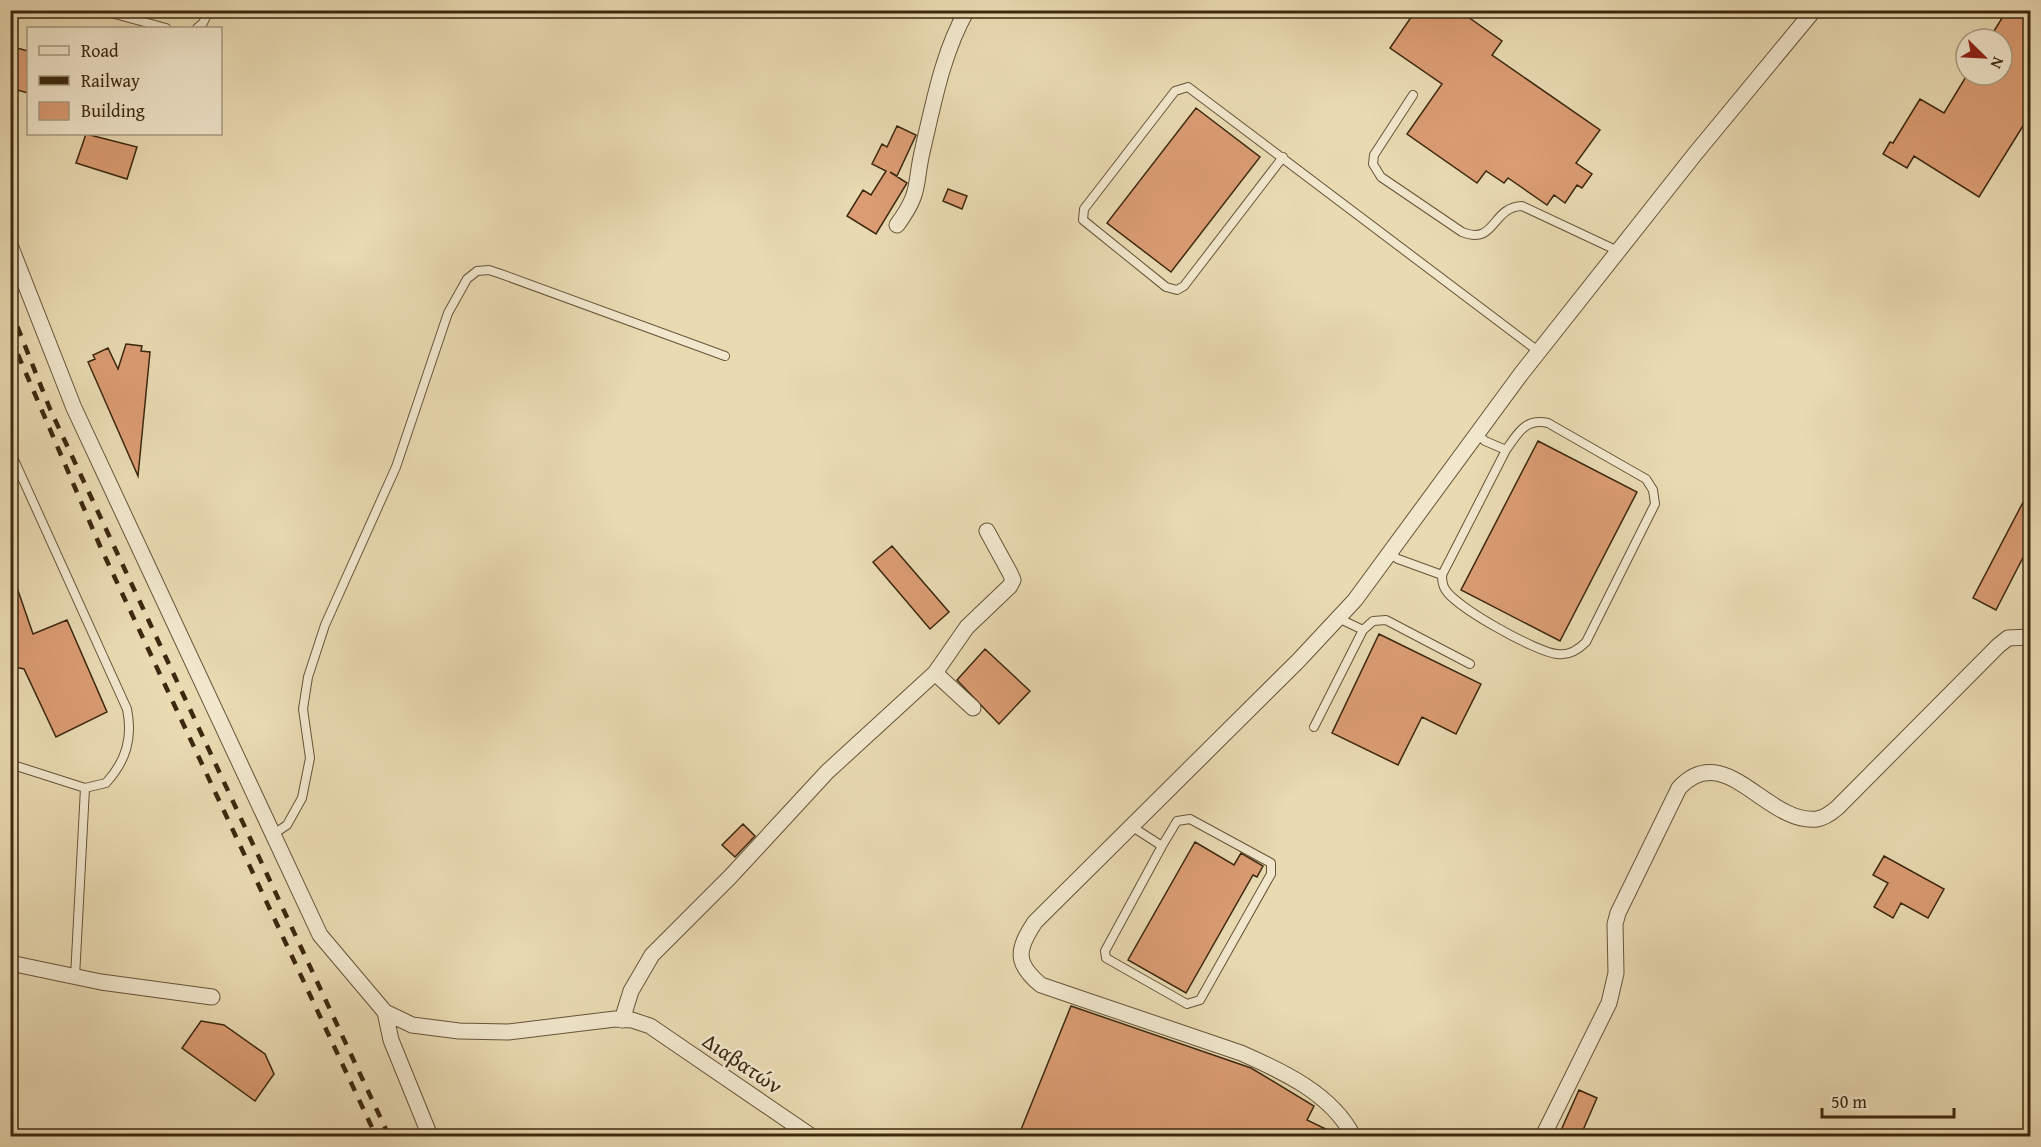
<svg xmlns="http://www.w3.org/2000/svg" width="2041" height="1147" font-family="'Gentium Book Plus',serif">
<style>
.building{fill:#db9c73;stroke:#3c280f;stroke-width:1.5}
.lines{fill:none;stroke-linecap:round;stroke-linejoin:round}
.lane-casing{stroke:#675438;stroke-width:10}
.street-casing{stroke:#675438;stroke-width:17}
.lane{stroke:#f1e7cd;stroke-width:8}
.street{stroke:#f1e7cd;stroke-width:15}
.rail{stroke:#3c280f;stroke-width:4.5;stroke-dasharray:10 10;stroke-linecap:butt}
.labels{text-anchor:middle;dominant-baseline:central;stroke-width:5;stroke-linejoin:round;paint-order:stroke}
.street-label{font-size:22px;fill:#3c280f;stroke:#f1e7cd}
</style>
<rect width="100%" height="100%" fill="#e9dab2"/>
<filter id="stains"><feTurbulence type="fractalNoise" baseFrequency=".00333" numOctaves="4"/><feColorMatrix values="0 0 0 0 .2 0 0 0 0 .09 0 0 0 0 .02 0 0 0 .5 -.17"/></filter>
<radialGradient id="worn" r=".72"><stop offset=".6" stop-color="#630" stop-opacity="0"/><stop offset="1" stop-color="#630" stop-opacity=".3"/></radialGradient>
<path class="building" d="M 1416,10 L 1458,10 L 1502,41 L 1492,55 L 1600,130 L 1576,163 L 1592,174 L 1582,188 L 1577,185 L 1565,203 L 1554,195 L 1547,205 L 1508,178 L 1504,183 L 1486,171 L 1477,183 L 1407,134 L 1442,84 L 1390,48 Z
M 2007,10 L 2031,10 L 2031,113 L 1979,197 L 1914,156 L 1907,168 L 1883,154 L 1890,142 L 1893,143 L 1920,99 L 1944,113 L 1967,75 L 2002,75 L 2002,39 L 1989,39 Z
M 10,46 L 28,51 L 28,93 L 10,88 Z
M 1196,108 L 1260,157 L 1171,272 L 1107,223 Z
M 897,126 L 916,135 L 897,176 L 890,172 L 907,183 L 876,234 L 847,216 L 863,190 L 871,195 L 886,171 L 872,164 L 882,144 L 887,147 Z
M 86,134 L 137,147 L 127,179 L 76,163 Z
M 948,189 L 967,196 L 962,209 L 943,201 Z
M 126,344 L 142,346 L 141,351 L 150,352 L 138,476 L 88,362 L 95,359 L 93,355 L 108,348 L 118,369 Z
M 1538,441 L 1637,492 L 1560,641 L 1461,590 Z
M 2031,487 L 2031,542 L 1996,610 L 1973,598 Z
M 892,546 L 949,612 L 930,629 L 873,562 Z
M 13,576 L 33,634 L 67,620 L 107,712 L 56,737 L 24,669 L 10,666 L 10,577 Z
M 1379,634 L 1481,684 L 1456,734 L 1422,717 L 1398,765 L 1332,733 Z
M 985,649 L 1030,691 L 999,724 L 957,680 Z
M 743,824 L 755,836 L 735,857 L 722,845 Z
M 1195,842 L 1234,865 L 1241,853 L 1263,866 L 1257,877 L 1253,875 L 1186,993 L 1128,960 Z
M 1884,856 L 1944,889 L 1928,918 L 1901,903 L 1893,918 L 1874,907 L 1888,883 L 1873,875 Z
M 1071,1006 L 1251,1068 L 1314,1106 L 1307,1120 L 1342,1137 L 1018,1137 Z
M 201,1021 L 224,1025 L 265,1054 L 274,1074 L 255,1101 L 182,1048 Z
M 1579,1090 L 1597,1098 L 1580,1137 L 1558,1137 Z"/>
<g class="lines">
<defs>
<path id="lane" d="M 100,10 L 166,28
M 197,28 L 203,23 L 209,10
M 1413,95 L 1374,155 L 1373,164 L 1381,177 L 1462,232 C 1496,246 1491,207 1522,206 L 1618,251
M 1283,157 L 1184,286 L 1177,290 L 1166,287 L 1083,220 L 1084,209 L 1175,91 L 1188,87 L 1538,351
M 1476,433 L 1485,441 L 1506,450 C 1518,433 1525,418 1548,423 L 1646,479 L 1653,490 L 1655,504 L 1586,642 C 1578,650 1569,656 1557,654 C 1536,652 1455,607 1445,589 C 1442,584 1442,580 1442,575 L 1506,450
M 10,451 L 127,709 C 133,738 126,761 106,783 L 85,788 L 10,764
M 1389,553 L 1398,559 L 1442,575
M 1338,618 L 1363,630 L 1373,621 L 1386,620 L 1470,664
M 1314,727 L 1363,630
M 1131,826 L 1162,846 L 1177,821 L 1190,819 L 1271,863 L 1271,874 L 1200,1000 L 1187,1004 L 1106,958 L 1105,951 L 1162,846
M 272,835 L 287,825 L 302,798 L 310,758 L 303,709 L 308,677 L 325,625 L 396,467 L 448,313 L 467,279 L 477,271 L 489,270 L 501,274 L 725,356
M 75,977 L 85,788"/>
<path id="street" d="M 897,225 C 922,191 914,185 923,148 C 934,101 943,52 967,10
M 10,245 L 74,408 L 320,935 L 385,1012 L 412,1025 L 459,1031 L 508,1032 L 615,1019 L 632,1020 L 650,1026 L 811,1136
M 935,673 L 973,708
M 10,963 L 101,982 L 212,997
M 385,1012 L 391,1040 L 430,1136
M 622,1020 L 631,991 L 652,955 L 730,877 L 827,772 L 935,673 L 967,627 L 1010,586 L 1013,580 L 1010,573 L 987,531
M 1353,1136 C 1332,1094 1282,1071 1241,1053 L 1041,985 C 1014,963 1017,949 1035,922 L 1298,661 L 1355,600 L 1521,374 L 1695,154 L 1814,10
M 1543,1136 L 1609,1003 L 1616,973 L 1615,924 L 1618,913 L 1679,788 C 1725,738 1767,825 1817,819 C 1824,818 1831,813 1837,808 L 1998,646 L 2008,638 L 2030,637"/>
</defs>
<use href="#lane" class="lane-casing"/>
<use href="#street" class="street-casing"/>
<use href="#lane" class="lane"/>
<use href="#street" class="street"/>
<path class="rail" d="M 10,308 L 50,409 L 389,1136
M 10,336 L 100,546 L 376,1136"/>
</g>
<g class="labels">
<g class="street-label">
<text transform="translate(743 1063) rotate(34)">Διαβατών</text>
</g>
</g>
<rect width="2041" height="1147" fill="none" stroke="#e9dab2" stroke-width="36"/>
<rect x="12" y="12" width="2017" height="1123" fill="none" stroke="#3c280f" stroke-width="3"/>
<rect x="18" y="18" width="2005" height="1111" fill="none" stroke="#3c280f" stroke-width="1.5"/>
<rect x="27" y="27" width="195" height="108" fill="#f1e7cd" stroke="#a99b81" stroke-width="1.5"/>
<rect x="39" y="46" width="30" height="9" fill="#f1e7cd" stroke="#a99b81" stroke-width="1.5"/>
<text x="81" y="57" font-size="18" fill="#3c280f">Road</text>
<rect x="39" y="76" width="30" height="9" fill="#3c280f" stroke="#a99b81" stroke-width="1.5"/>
<text x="81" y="87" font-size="18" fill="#3c280f">Railway</text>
<rect x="39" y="102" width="30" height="18" fill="#db9c73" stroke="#a99b81" stroke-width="1.5"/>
<text x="81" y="117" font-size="18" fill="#3c280f">Building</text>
<g transform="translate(1984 57) rotate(114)"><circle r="28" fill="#f1e7cd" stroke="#a99b81" stroke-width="1.5"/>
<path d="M0-4.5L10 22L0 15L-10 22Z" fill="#8f2418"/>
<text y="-9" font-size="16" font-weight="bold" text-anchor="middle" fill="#3c280f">N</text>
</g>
<path d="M1822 1108v9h132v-9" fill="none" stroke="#3c280f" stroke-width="3"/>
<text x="1831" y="1108" font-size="18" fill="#3c280f" stroke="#f1e7cd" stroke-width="4.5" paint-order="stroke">50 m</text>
<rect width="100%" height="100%" filter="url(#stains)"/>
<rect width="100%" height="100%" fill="url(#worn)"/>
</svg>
